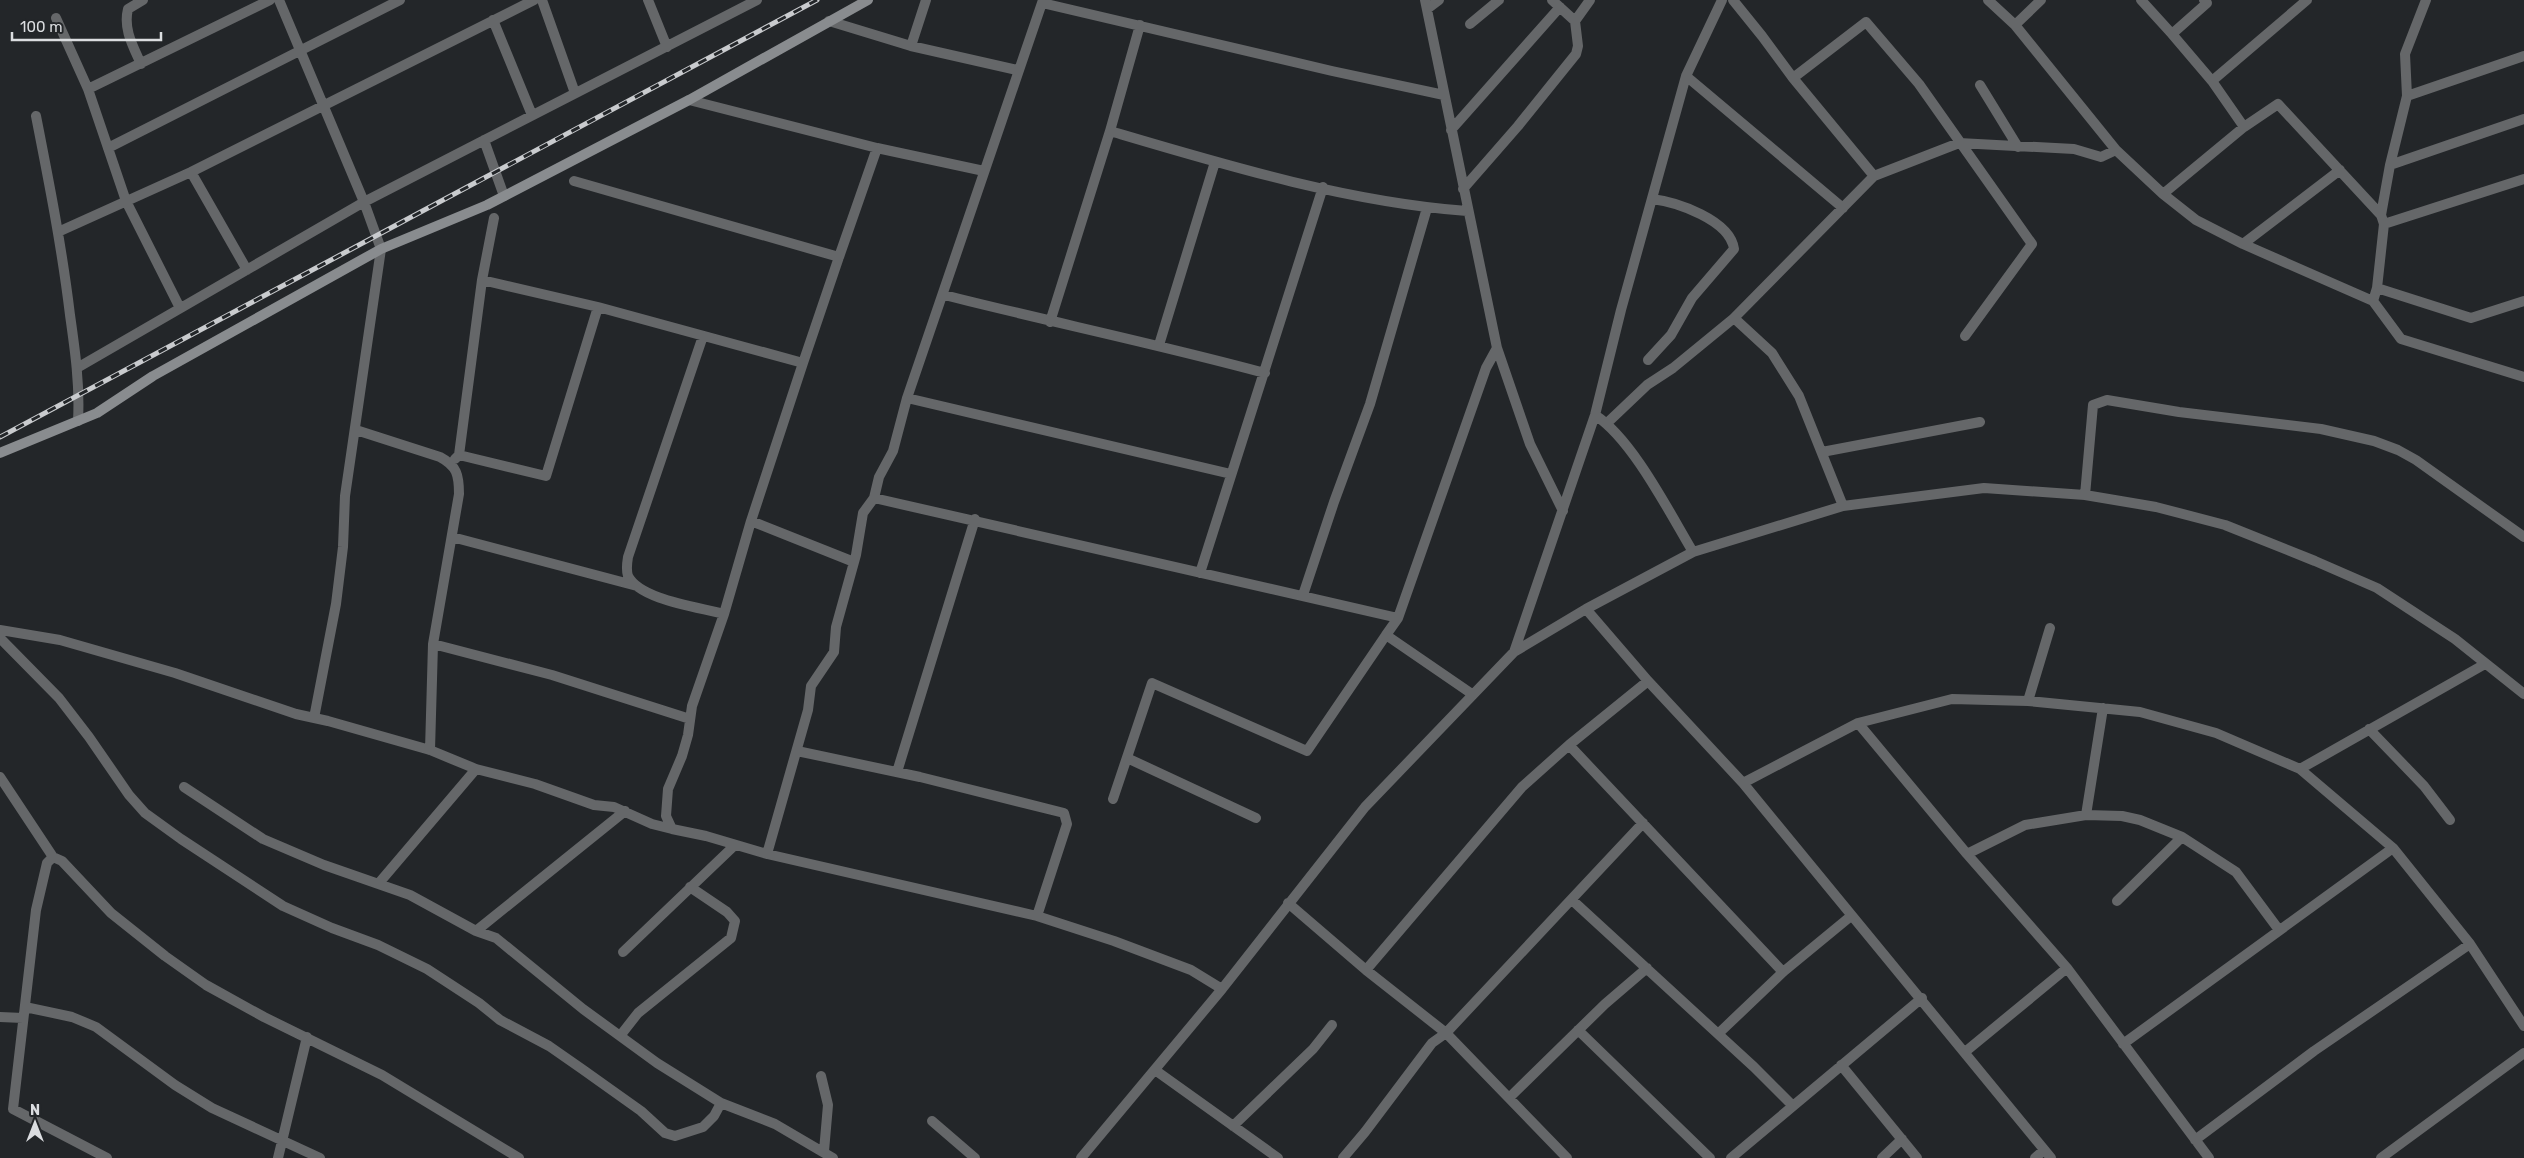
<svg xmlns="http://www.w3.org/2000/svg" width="2524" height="1158" font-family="Rubik,sans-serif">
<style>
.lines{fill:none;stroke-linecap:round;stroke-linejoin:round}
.street{stroke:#656769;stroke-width:10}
.secondary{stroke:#898c8f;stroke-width:10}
.rail-casing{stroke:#c9cbce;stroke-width:5}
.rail{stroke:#232629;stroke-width:3;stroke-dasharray:9;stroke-linecap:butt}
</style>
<rect width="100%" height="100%" fill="#232629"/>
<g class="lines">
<path class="street" d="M 279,0 L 364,202 L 381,249 L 345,496 L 343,547 L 336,604 L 314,718
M 542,0 L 575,93
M 648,0 L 667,47
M 1425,0 L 1497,348 L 1530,444 L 1563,511
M 1552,0 L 1575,21
M 1733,0 L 1762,36 L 1793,78 L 1874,176
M 1988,0 L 2015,25 L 2116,150 L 2163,194 L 2196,220 L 2243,244 L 2373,301 L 2401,339 L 2524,377
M 2141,0 L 2172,34
M 2204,0 L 2207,3 L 2172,34 L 2212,81 L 2244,127
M 1042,3 L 1332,71 L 1444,95
M 1427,9 L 1439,0
M 56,18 L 88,89 L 126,201 L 180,308
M 493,20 L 532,115
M 829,21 L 911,46 L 926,0
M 1470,24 L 1499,0
M 2015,25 L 2041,0
M 911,46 L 1017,70
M 141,64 C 133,46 123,29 128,9 L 143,0
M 1686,76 L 1843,208
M 1793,78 L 1866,22 L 1919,84 L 2032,244 L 1965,336
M 2212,81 L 2307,0
M 1980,85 L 2018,147
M 88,89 L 270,0
M 2407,96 L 2524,56
M 689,100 L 877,148 L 984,171
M 36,116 C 49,182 62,248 70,315 C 75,350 80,385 78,421
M 1451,130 L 1560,7
M 1110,131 C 1225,165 1347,202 1467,211
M 484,140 L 504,196
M 108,148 L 400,0
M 2390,165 L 2524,119
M 191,172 L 247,270
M 574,181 L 839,257 L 877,148
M 1463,189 L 1518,126 L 1576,54 L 1578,46 L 1575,21 L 1590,0
M 2163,194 L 2244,127 L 2278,104 L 2381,215
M 494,218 L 482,280 L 598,307 L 803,363 L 839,257
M 2384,224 L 2524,179
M 58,232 L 191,172 L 534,0
M 2243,244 L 2340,170
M 2377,288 L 2471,318 L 2524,301
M 944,295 C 1051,322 1158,344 1265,373
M 2373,301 L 2377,288 L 2384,224 L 2381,215 L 2390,165 L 2407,96 L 2405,54 L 2426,0
M 1734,318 L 1772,353 L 1799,396 L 1843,506
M 1050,322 L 1110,131 L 1140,25
M 1159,345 L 1215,162
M 1648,360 L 1671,335 L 1692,298 L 1734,249 C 1730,220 1677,202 1652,199
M 77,368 L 364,202 L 757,0
M 907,398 L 1231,474
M 1595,415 C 1633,440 1669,512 1693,552
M 1607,423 L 1647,385 L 1673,368 L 1734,318 L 1874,176 L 1959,143 L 2074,149 L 2101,157 L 2116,150
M 356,430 L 440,457 C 457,466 459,475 459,494 L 433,644 L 430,750
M 1822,452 L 1980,422
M 459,455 L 546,476 L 598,307
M 455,459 L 459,455 L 482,280
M 2085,495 L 2093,405 L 2107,400 L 2179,412 L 2321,429 L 2374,441 L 2398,450 L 2416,460 L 2524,537
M 874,498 L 1398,618 L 1486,368 L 1497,348
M 751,521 L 854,562
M 452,537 L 637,586
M 1200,573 L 1323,187
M 1303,595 L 1334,502 L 1370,404 L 1427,208
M 1586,609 L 1648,681 L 1743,783 L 2051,1158
M 724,614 L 751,521 L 803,363
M 1398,618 L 1386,635 L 1472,694
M 0,630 L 60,640 L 175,673 L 296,714 L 328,721 L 430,750 L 476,769 L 535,784 L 594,805 L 614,807 L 652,824 L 672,829 L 706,836 L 767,854 L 1037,916 L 1114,941 L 1191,970 L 1222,989
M 0,638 L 59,698 L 89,737 L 129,795 L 145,813 L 181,839 L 283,906 L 332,928 L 378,945 L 427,969 L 479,1003 L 500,1020 L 549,1046 L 582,1069 L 641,1111 L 665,1133 L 675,1136 L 703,1127 L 714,1116 L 721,1103
M 433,644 L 552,675 L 690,719
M 1514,652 L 1595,415 L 1621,310 L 1686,76 L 1722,0
M 2028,701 L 2050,628
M 1858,723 L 1967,854 L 2067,968 L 2209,1158
M 2369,729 L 2424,786 L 2450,820
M 1569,745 L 1783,972
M 797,751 L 920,777 L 1064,813 L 1067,824 L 1037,916
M 1127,758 L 1256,818
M 2300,769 L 2485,664
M 897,772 L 975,519
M 0,777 L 53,857 L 62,861 L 111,913 L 165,956 L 206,985 L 264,1017 L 382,1075 L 519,1158
M 1743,783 L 1858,723 L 1952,699 L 2028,701 L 2140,712 L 2216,733 L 2300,769 L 2393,848 L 2470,944 L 2524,1026
M 184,787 L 263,839 L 324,865 L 410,895 L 476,931 L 496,938 L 583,1009 L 657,1063 L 721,1103 L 775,1124 L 833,1158
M 1113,799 L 1152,683 L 1307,751 L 1386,635
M 2086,815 L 2103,708
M 672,829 L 666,816 L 668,789 L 682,756 L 688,735 L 692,706 L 724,614 C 699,607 640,600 628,576 C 626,570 627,563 628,557 L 703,336
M 767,854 L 808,710 L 811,686 L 834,652 L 836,627 L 856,555 L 863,513 L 874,498 L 879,477 L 893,451 L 907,398 L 1043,0
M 1967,854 L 2025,825 L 2086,815 L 2122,816 L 2140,820 L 2182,837 L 2236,872 L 2279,930
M 53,857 L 47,863 L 36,910 L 13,1109 L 107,1158
M 379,883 L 476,769
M 1572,900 L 1754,1067 L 1792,1105
M 2117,901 L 2182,837
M 1288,903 L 1366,970 L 1446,1033 L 1567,1158
M 476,931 L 625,811
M 623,952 L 735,845
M 1366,970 L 1522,787 L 1569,745 L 1648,681
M 25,1007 L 72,1017 L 96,1027 L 175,1085 L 212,1108 L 320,1158
M 0,1017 L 23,1018
M 1578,1030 L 1710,1158
M 1718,1034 L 1783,972 L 1851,916
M 620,1036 L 638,1013 L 731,938 L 735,921 L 727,912 L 690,887
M 2123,1044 L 2393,848
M 1965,1052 L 2067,968
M 1841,1065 L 1917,1158
M 1155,1070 L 1278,1158
M 821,1076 L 828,1105 L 824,1151
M 1510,1097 L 1605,1004 L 1647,968
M 932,1121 L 975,1158
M 1233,1126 L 1313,1049 L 1332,1025
M 2195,1140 L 2314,1051 L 2470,944
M 278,1158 L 307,1037
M 1081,1158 L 1222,989 L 1365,807 L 1514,652 L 1586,609 L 1693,552 L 1843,506 L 1984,488 L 2085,495 L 2156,507 L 2225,525 L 2315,561 L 2377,588 L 2455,639 L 2524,694
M 1343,1158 L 1365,1132 L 1432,1043 L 1446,1033 L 1643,823
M 1731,1158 L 1922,998
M 1882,1158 L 1902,1139
M 2035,1158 L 2044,1150
M 2381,1158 L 2524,1053"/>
<path class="secondary" d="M 0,453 L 97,413 L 153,376 L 381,249 L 487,205 L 689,100 L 868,0"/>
<defs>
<path id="rail" d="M 0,437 L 817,0"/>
</defs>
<use href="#rail" class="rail-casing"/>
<use href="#rail" class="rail"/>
</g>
<g transform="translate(35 1123)" stroke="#232629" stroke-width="4" paint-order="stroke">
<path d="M0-4L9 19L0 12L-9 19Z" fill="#dbdde0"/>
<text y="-8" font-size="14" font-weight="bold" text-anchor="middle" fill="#dbdde0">N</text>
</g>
<path d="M12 32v8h149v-8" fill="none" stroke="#dbdde0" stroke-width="2.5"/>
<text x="20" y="32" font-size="15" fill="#dbdde0" stroke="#232629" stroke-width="4" paint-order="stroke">100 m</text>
</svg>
